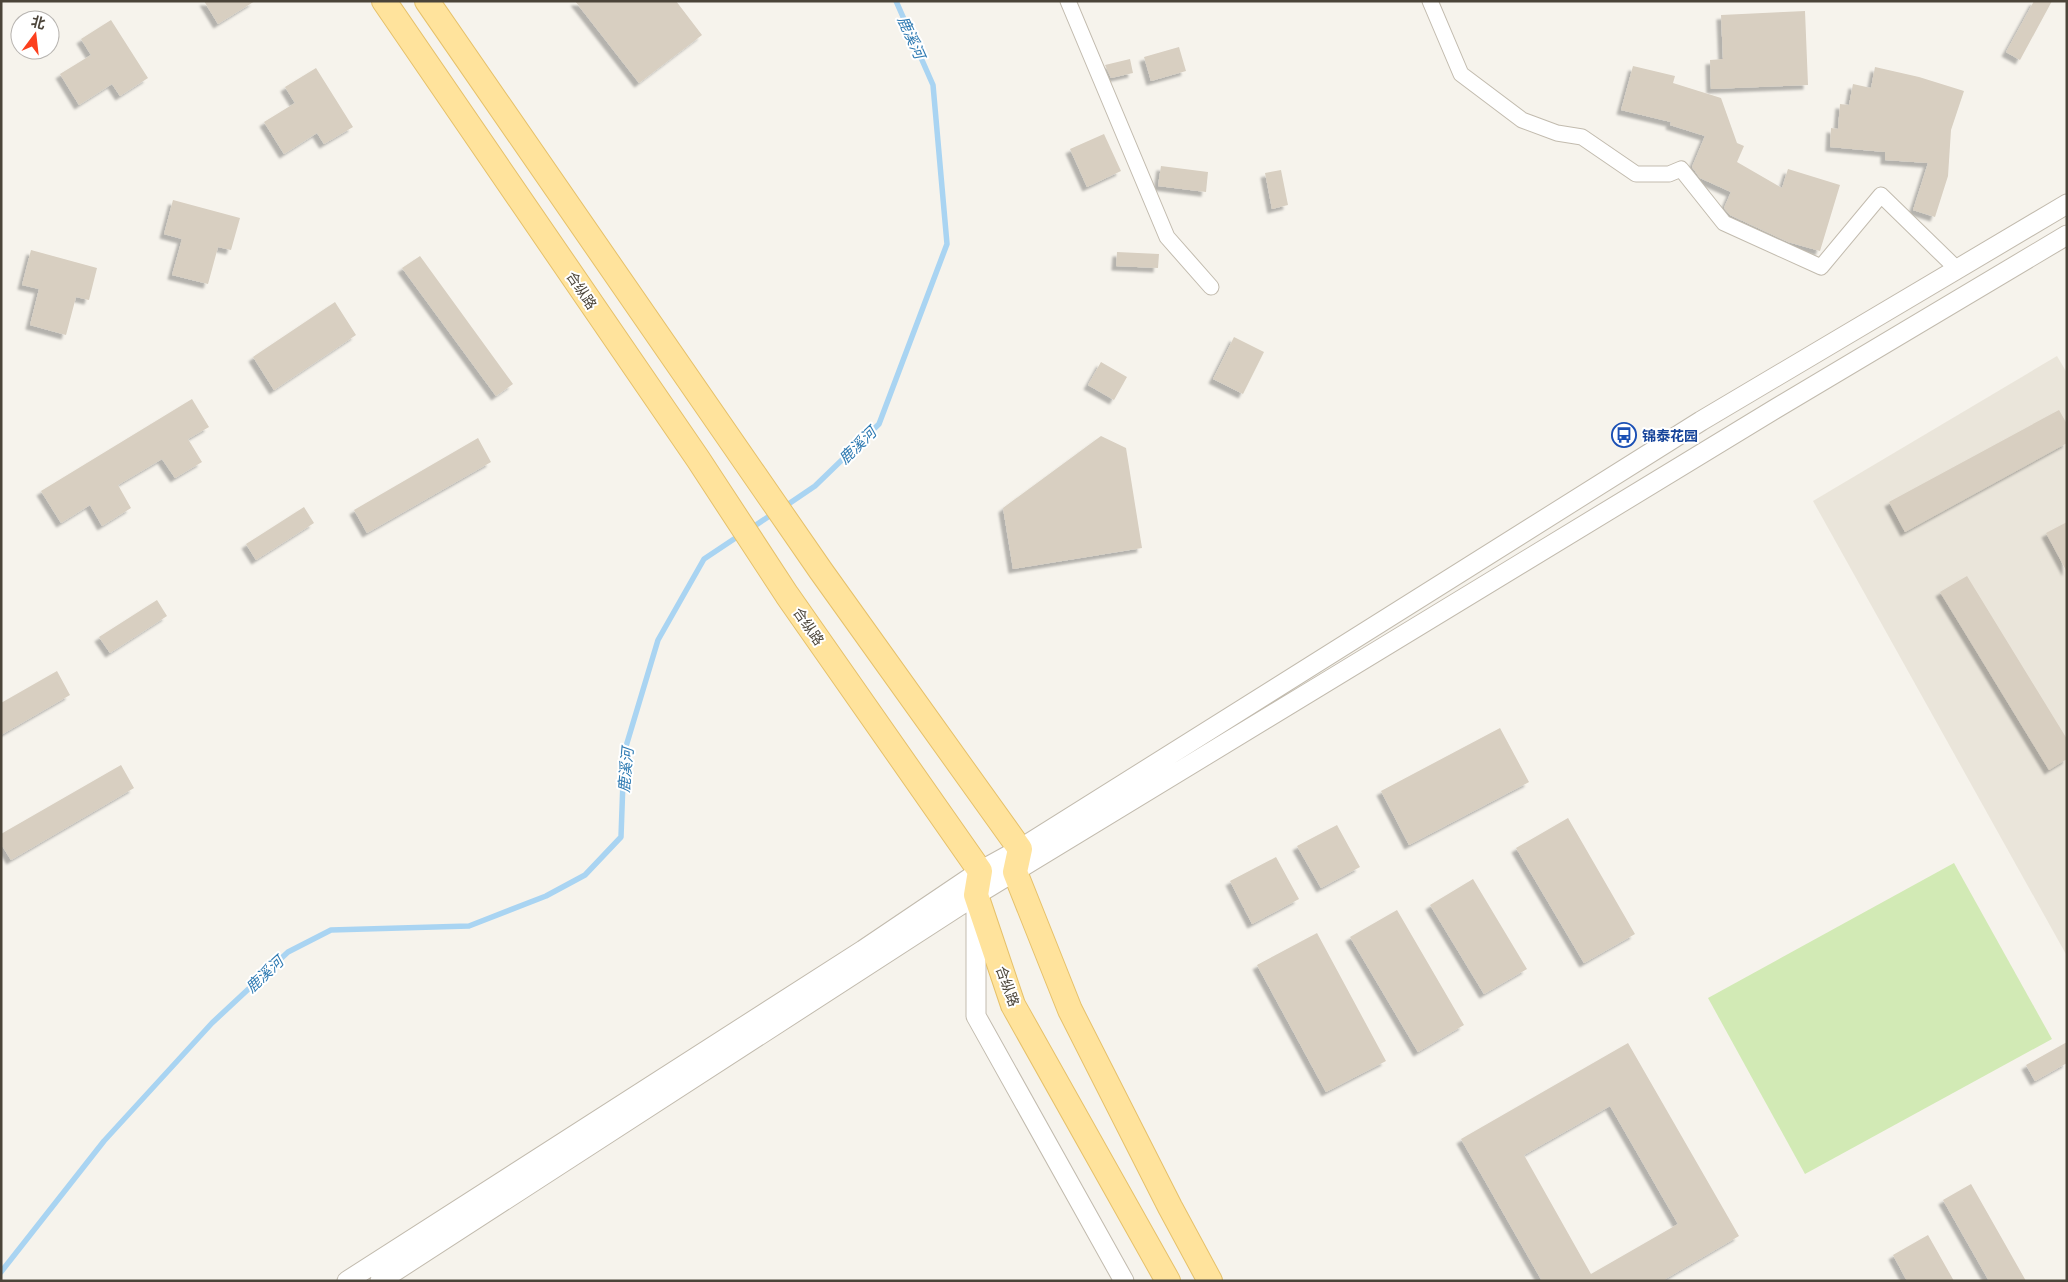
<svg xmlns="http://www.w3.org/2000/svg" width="2068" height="1282" font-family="'Open Sans','Noto Sans SC',sans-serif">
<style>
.residential{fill:#eae5da}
.green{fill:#d2eab5}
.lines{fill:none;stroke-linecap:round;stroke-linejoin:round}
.stream{stroke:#a9d4f2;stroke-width:5.5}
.building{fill:#d8cfc1;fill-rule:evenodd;filter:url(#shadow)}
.minor-casing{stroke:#c2bbae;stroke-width:17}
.tertiary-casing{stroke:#c2bbae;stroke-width:21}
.primary-casing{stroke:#e6c16a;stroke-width:26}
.minor{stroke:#fff;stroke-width:15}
.tertiary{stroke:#fff;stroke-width:19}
.primary{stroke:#ffe39c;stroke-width:24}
.labels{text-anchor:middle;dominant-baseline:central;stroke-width:4;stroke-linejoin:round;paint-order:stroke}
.street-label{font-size:14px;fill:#4b4439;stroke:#fff}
.transit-label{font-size:14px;font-weight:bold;fill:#164399;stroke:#fff;text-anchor:start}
.water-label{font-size:15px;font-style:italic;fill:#2e7ab2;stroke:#fff}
</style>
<defs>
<filter id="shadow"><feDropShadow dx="-4.5" dy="4.5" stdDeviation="1" flood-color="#0004"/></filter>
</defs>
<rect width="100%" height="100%" fill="#f6f3ec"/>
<path class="residential" d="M 2057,356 L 2067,373 L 2067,956 L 1813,501 Z"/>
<path class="green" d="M 1954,863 L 2052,1039 L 1805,1174 L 1708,998 Z"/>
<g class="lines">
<path class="stream" d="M 784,507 L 815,486 L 879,424 L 947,244 L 933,85 L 896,1
M 750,529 L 774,513
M 1,1272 L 104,1141 L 212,1023 L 288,952 L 331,930 L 469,926 L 546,896 L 585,875 L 621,837 L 624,753 L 658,640 L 704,559 L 740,535"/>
</g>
<path class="building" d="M 204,1 L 255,1 L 218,24 Z
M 575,1 L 676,1 L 702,35 L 639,83 Z
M 2034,1 L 2052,1 L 2020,60 L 2006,52 Z
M 1805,11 L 1808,85 L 1711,89 L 1710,60 L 1723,59 L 1721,15 Z
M 111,20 L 148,78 L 120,96 L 112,84 L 79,105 L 60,74 L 91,55 L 81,39 Z
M 1179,47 L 1186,71 L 1151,81 L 1144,57 Z
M 1130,59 L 1133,73 L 1111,78 L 1105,65 Z
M 1633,66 L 1675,76 L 1673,83 L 1721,98 L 1737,143 L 1744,146 L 1737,162 L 1782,188 L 1788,169 L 1840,185 L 1820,251 L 1788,242 L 1730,215 L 1724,208 L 1731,192 L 1700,178 L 1692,167 L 1705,136 L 1670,125 L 1671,122 L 1621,110 Z
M 1875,67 L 1919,77 L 1964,91 L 1951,130 L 1948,176 L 1935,217 L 1913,210 L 1928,163 L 1885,160 L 1885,152 L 1830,147 L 1831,128 L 1838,129 L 1840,104 L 1849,105 L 1853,84 L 1871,88 Z
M 316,68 L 353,127 L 324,144 L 317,133 L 284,154 L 264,122 L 295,103 L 285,87 Z
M 1104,134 L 1121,171 L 1087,187 L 1070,149 Z
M 1161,166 L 1208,172 L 1206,192 L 1158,186 Z
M 1281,170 L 1288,205 L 1272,209 L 1265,173 Z
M 173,200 L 240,218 L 231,250 L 218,247 L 208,284 L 172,275 L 182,239 L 164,234 Z
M 31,250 L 97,268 L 89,300 L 76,297 L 66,335 L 30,325 L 39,289 L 22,285 Z
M 1117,252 L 1159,254 L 1158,268 L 1116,266 Z
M 420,256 L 513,384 L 496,396 L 402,268 Z
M 335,302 L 356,335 L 274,390 L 253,357 Z
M 1234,337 L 1264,352 L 1243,394 L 1213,379 Z
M 1101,362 L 1127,377 L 1114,400 L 1088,385 Z
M 192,399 L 209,427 L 188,439 L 202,462 L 175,478 L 162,459 L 118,485 L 131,508 L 102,526 L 90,505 L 61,523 L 41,491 Z
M 2059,410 L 2067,424 L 2067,443 L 1905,532 L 1889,502 Z
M 1101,436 L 1126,448 L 1142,548 L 1013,569 L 1003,508 Z
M 478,438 L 491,462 L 367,533 L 354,510 Z
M 304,507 L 314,523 L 256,560 L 246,544 Z
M 2067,522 L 2067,572 L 2046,533 Z
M 1967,576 L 2067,739 L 2067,759 L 2049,770 L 1940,592 Z
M 157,600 L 167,616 L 110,653 L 99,637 Z
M 57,671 L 70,695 L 1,735 L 1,703 Z
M 1500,728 L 1529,782 L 1409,845 L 1381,791 Z
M 121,765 L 134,788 L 11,860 L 1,844 L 1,834 Z
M 1568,818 L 1635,934 L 1584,963 L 1516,848 Z
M 1337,825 L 1360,867 L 1321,888 L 1297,846 Z
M 1276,857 L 1299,899 L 1252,924 L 1230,881 Z
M 1473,879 L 1527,969 L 1484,994 L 1430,905 Z
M 1397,910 L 1464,1025 L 1418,1052 L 1350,937 Z
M 1317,933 L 1386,1061 L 1326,1092 L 1257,965 Z
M 2067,1042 L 2067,1063 L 2035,1081 L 2026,1065 Z
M 1628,1043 L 1739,1236 L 1662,1281 L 1542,1281 L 1461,1139 ZM 1610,1106 L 1678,1224 L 1591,1274 L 1524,1155 Z
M 1971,1184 L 2026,1281 L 1989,1281 L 1943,1200 Z
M 1928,1235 L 1954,1281 L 1907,1281 L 1893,1255 Z"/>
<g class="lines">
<defs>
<path id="minor" d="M 1068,1 L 1167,237 L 1211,287
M 1430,1 L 1461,74 L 1522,120 L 1557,133 L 1582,137 L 1636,174 L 1669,174 L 1681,169 L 1724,223 L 1821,267 L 1881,195 L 1957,269"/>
<path id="tertiary" d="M 976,909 L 976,1016 L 1124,1281
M 347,1281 L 863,950 L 980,871 L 1020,849 L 1701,421 L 2067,204
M 380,1281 L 976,895 L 1775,409 L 2067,235"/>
<path id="primary" d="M 384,1 L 698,459 L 787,595 L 980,871 L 976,895 L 1013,1005 L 1168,1281
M 427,1 L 821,571 L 1020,849 L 1015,872 L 1070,1010 L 1170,1207 L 1210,1281"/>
</defs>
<use href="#minor" class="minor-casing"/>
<use href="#tertiary" class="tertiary-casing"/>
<use href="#primary" class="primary-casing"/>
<use href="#minor" class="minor"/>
<use href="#tertiary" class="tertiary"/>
<use href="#primary" class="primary"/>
</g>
<defs>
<symbol id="bus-ring" viewBox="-11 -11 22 22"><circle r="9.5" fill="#fff" stroke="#1a4fb4" stroke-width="1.5"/><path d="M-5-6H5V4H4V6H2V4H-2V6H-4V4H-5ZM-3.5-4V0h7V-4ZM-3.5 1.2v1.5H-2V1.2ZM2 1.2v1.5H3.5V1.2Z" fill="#1a4fb4"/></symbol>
</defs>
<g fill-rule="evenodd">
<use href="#bus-ring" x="1610" y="421" width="28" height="28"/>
</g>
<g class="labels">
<g class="street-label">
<text transform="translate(582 290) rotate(56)">合纵路</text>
<text transform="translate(809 626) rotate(55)">合纵路</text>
<text transform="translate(1008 986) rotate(70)">合纵路</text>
</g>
<g class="transit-label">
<text x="1642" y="435">锦泰花园</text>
</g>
<g class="water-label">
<text transform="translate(912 37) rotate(66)">鹿溪河</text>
<text transform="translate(857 445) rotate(-44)">鹿溪河</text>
<text transform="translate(625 770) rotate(-85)">鹿溪河</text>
<text transform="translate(264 974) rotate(-43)">鹿溪河</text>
</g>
</g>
<rect width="2068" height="1282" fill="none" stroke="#4b4439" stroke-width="5"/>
<g transform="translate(35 35) rotate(15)"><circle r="24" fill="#ffffff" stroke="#b7b4b0"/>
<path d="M0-4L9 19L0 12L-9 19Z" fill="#fc3f1d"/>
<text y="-8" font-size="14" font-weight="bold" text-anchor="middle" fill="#4b4439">北</text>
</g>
</svg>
